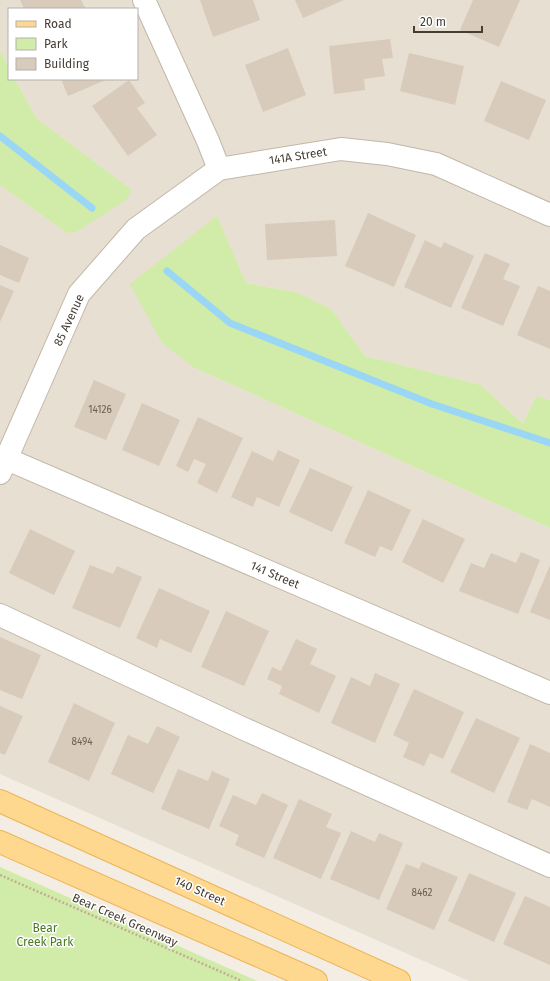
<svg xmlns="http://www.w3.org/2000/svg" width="550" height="981" font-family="'Fira Sans',sans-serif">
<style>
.residential{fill:#e7dfd1}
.green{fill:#d1eba8}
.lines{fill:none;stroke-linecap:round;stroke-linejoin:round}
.stream{stroke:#9ad6f5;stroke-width:7}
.building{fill:#d8cbbb}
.minor-casing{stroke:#c2b7a8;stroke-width:24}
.major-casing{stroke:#ecb558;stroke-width:24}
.path{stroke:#c2af95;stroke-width:2.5;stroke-dasharray:2 2;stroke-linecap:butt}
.minor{stroke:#fff;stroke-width:22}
.major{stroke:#ffd890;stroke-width:22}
.labels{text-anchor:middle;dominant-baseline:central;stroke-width:3;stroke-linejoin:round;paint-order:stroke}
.number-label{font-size:10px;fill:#6a6055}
.street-label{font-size:12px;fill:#453d33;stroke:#fff}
.park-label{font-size:12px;fill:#4a7a23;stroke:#fff}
</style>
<rect width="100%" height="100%" fill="#f3ede3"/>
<path class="residential" d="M 0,0 L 550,0 L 550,400 L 536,396 L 523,424 L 481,385 L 365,356 L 331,309 L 296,292 L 246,283 L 217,216 L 195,368 L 550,528 L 550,981 L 469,981 L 0,774 L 0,185 L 67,233 L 132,190 L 36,118 L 15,79 L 137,79 L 137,9 L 9,9 L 9,67 L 0,50 Z"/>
<path class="green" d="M 0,50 L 9,67 L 9,79 L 15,79 L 36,118 L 132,190 L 126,200 L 76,232 L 67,233 L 0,185 Z
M 217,216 L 246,283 L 296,292 L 331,309 L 365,356 L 481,385 L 523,424 L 536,396 L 550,400 L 550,528 L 195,368 L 162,343 L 130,284 Z
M 0,867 L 257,981 L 0,981 Z"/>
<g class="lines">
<path class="stream" d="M 0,136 L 92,208
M 167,271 L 230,323 L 432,404 L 550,443"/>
</g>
<path class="building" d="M 20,0 L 81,0 L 86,9 L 24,9 Z
M 200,0 L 253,0 L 260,20 L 213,37 Z
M 295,0 L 344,0 L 303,18 Z
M 473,0 L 520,0 L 499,47 L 460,30 Z
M 390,39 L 393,58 L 382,59 L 385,76 L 364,79 L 365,90 L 334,94 L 329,46 Z
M 288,48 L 306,95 L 263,112 L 245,65 Z
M 409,53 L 464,66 L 455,105 L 400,91 Z
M 61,79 L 108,79 L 68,96 Z
M 129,80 L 145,103 L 137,108 L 157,135 L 128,156 L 92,106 Z
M 501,81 L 546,100 L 529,140 L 484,121 Z
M 368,213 L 416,235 L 394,287 L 345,266 Z
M 335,220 L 337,256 L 267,260 L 265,224 Z
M 425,240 L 441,248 L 444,242 L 474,256 L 451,308 L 404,287 Z
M 0,245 L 29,258 L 19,283 L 0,275 Z
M 485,253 L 510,264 L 503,279 L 520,286 L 503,326 L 461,308 Z
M 0,285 L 14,291 L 0,322 Z
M 538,286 L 550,291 L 550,349 L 517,335 Z
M 94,380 L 126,394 L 106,440 L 74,427 Z
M 142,403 L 180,420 L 159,466 L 122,450 Z
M 198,417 L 243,438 L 217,493 L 197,483 L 206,464 L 194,459 L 188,472 L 176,466 Z
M 278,450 L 300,460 L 279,507 L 257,497 L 253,507 L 231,497 L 252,451 L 273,461 Z
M 310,468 L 353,487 L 332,532 L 289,512 Z
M 368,490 L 411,510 L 392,551 L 380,546 L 375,557 L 344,543 Z
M 423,519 L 465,539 L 443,583 L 402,562 Z
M 30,529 L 75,551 L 54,595 L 9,573 Z
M 521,552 L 540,560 L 518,614 L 459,591 L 471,563 L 484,568 L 491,553 L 516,563 Z
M 90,565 L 113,574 L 117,566 L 142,577 L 120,628 L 72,608 Z
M 550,565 L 550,620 L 530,612 Z
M 159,588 L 210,611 L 191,653 L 160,639 L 157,648 L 136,638 Z
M 226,611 L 269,631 L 244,686 L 201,667 Z
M 0,637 L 41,655 L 22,699 L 0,690 Z
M 296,639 L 317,649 L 310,664 L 336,676 L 319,713 L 279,694 L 282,686 L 267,679 L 272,667 L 281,671 Z
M 375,673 L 400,684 L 375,743 L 331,723 L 351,677 L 370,686 Z
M 414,689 L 464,712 L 443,759 L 430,753 L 424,766 L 403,757 L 409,743 L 393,735 Z
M 74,703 L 115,723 L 89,781 L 48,762 Z
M 0,706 L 23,716 L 5,755 L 0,753 Z
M 476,718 L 520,738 L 494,793 L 450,772 Z
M 157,726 L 180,737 L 153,793 L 111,774 L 128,735 L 148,744 Z
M 530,744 L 550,753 L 550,807 L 532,799 L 527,810 L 507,802 Z
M 178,769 L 208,781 L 212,771 L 230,779 L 209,829 L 161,809 Z
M 262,793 L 288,805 L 264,858 L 235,845 L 239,835 L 219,826 L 233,795 L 256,805 Z
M 299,799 L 332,814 L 326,827 L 341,833 L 321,879 L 273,858 Z
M 351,831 L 375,842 L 379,833 L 403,843 L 379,900 L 330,879 Z
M 422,862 L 458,877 L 434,930 L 386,909 L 406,864 L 419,869 Z
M 469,873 L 516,893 L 494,942 L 448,921 Z
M 525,896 L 550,907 L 550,965 L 503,944 Z"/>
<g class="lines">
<defs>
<path id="minor" d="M 144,0 L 208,141 L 219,169 L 341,149 L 387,154 L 436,164 L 550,215
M 0,456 L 550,693
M 0,473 L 79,294 L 136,229 L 219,169
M 0,615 L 242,728 L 550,866"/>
<path id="major" d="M 0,801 L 399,981
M 0,842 L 316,981"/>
</defs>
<use href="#minor" class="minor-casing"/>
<use href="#major" class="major-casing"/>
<path class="path" d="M 0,875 L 242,981"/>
<use href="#minor" class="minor"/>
<use href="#major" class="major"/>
</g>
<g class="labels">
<g class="number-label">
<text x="100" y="410">14126</text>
<text x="82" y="742">8494</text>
<text x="422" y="893">8462</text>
</g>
<g class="street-label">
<text transform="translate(298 156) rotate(-9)">141A Street</text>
<text transform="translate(69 320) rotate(-65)">85 Avenue</text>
<text transform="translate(275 575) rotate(23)">141 Street</text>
<text transform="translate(200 891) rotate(24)">140 Street</text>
<text transform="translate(125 920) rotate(24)">Bear Creek Greenway</text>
</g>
<g class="park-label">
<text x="45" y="928">Bear<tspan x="45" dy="14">Creek Park</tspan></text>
</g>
</g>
<rect x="8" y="8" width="130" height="72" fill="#ffffff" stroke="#b5b1ad"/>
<rect x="16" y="21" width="20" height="6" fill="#ffd890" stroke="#b5b1ad"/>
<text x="44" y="28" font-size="12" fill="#453d33">Road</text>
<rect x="16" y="38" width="20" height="12" fill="#d1eba8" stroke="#b5b1ad"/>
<text x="44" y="48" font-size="12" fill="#453d33">Park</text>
<rect x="16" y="58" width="20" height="12" fill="#d8cbbb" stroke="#b5b1ad"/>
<text x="44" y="68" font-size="12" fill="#453d33">Building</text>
<path d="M414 26v6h68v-6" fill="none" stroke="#453d33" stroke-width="2"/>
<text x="420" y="26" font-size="12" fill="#453d33" stroke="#ffffff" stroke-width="3" paint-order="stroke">20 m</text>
</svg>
